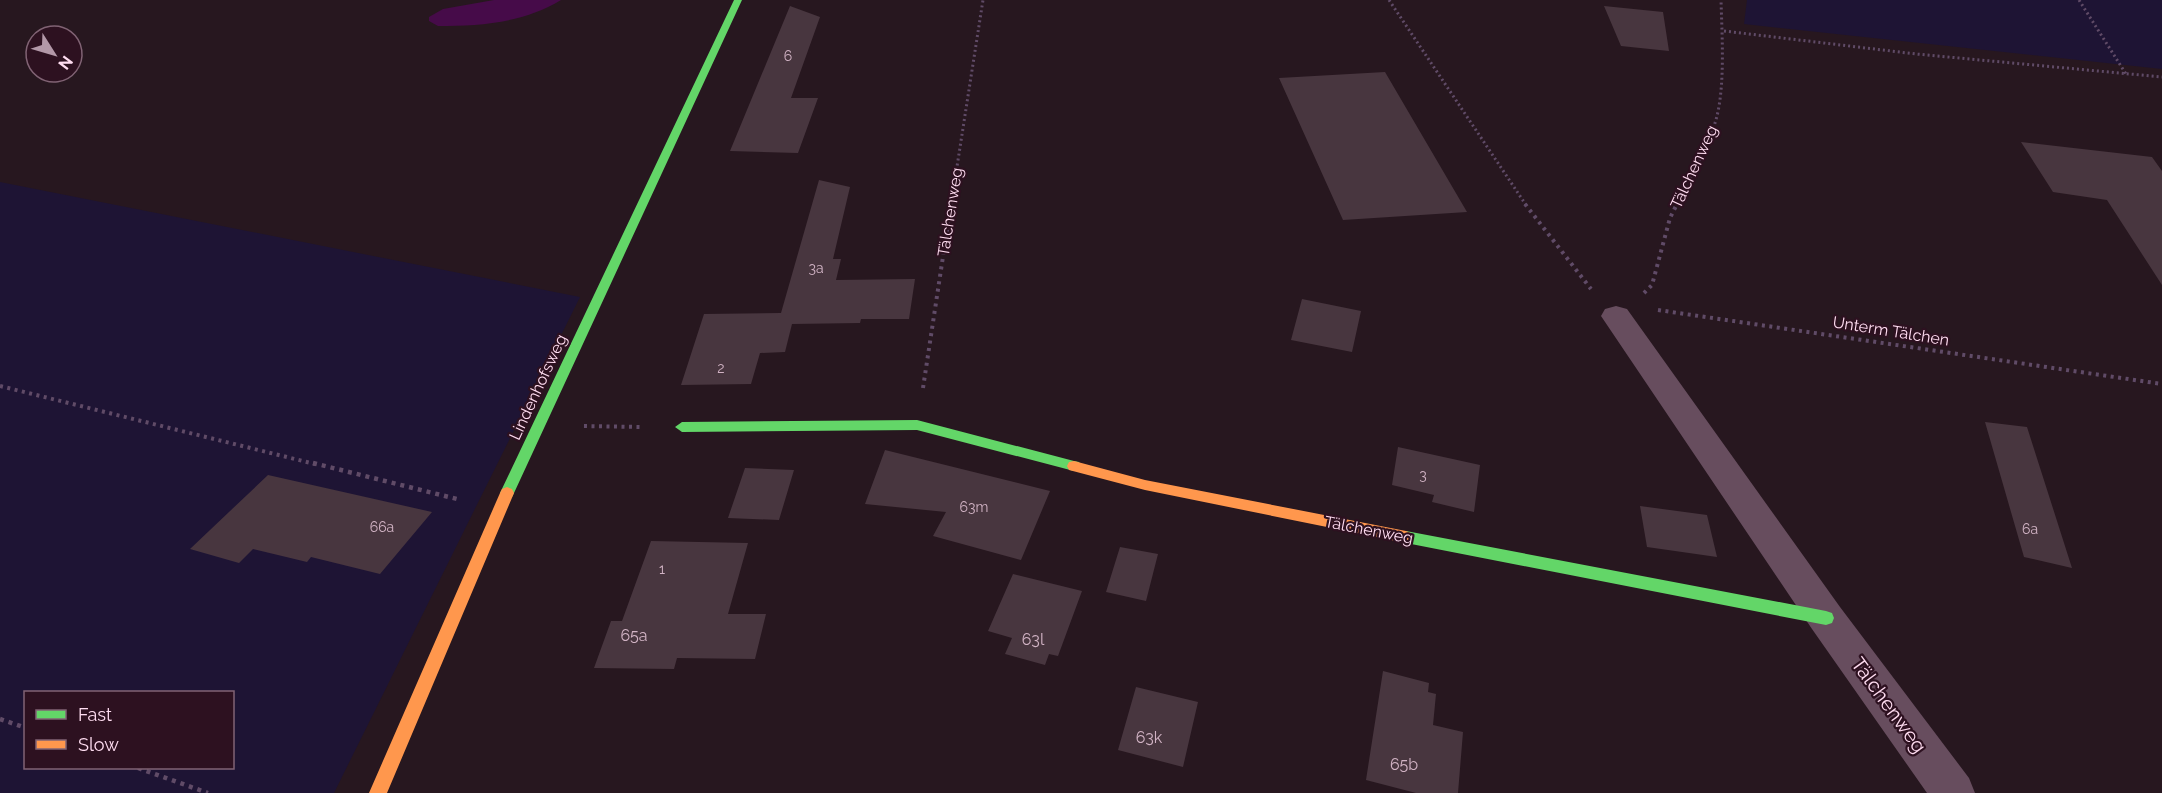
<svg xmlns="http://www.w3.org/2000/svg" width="2162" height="793" font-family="Raleway,sans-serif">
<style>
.green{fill:#1e1434;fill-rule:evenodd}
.water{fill:#460b49}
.building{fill:#48363f}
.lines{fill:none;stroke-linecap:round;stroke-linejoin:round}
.path-far2{stroke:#604b67;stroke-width:3;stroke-dasharray:2 3;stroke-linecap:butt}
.path-far1{stroke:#604b67;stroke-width:4;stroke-dasharray:3 4.5;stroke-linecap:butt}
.path{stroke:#604b67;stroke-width:4.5;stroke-dasharray:4 5;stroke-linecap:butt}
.street{fill:#674d5e;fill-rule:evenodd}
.fast{fill:#63d668;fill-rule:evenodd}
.slow{fill:#ff974d;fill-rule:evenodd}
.labels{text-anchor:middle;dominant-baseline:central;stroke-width:4.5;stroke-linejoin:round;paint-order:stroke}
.number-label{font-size:14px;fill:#d1b3c4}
.street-label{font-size:16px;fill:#ffddf1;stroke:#2d1120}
.near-number-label{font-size:16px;fill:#d1b3c4}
.near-street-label{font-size:20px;fill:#ffddf1;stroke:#2d1120}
</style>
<rect width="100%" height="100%" fill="#27171f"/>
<path class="green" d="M 1747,0 L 2162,0 L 2162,69 L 1744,24 Z
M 0,182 L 580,297 L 334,793 L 0,793 ZM 26,692 L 232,692 L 232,768 L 26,768 Z"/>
<path class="water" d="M 494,0 L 561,0 C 523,23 481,26 438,26 L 429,21 L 429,17 L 443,9 Z"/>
<path class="building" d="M 790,6 L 820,17 L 791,98 L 818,98 L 798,153 L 730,151 Z
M 1604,6 L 1663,12 L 1669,51 L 1621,46 Z
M 1385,72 L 1467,212 L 1343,220 L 1279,78 Z
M 2021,142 L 2152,157 L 2162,171 L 2162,285 L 2107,200 L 2053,192 Z
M 819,180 L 850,187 L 833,259 L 841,259 L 836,280 L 915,279 L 909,319 L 861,319 L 860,323 L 792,324 L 785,352 L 760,353 L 751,384 L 681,385 L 704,314 L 781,313 Z
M 1302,299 L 1361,311 L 1352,352 L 1291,340 Z
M 1985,422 L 2027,427 L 2072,568 L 2024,557 Z
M 1398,447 L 1480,465 L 1474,512 L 1432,502 L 1434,495 L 1392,485 Z
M 885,450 L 1050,491 L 1021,560 L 933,536 L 946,512 L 865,504 Z
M 745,468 L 794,470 L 779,520 L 728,518 Z
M 268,475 L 432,512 L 380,574 L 311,557 L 307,562 L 253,549 L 239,563 L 190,549 Z
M 1640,506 L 1707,515 L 1717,557 L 1647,547 Z
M 651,541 L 748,543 L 728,614 L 766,614 L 755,659 L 677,658 L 674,669 L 594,668 L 611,621 L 622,621 Z
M 1120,547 L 1158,554 L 1146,601 L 1106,592 Z
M 1013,574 L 1082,591 L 1058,656 L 1049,654 L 1045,665 L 1005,654 L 1012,638 L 988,631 Z
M 1383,671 L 1429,683 L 1428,692 L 1436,694 L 1433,725 L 1463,732 L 1458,793 L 1416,793 L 1366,780 Z
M 1136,687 L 1198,702 L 1183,767 L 1118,750 Z"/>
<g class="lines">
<path class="path-far2" d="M 1389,0 L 1526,205
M 2079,0 L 2126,74
M 1724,31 L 1916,54 L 2162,77
M 951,205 L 983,0
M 1676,205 C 1691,177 1709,147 1717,116 C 1725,83 1722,35 1721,0"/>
<path class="path-far1" d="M 1525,204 L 1591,289
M 1644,293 L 1652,285 L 1670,218 L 1677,204
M 1658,310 L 2162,384
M 0,386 L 319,465
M 923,388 L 951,204
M 584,426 L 642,427"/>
<path class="path" d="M 313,463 L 457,499
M 0,719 L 26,728
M 138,768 L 208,793"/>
<path class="street" d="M 1616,306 L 1627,309 L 1840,607 L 1969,778 L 1975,793 L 1927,793 L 1812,629 L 1601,316 L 1605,309 Z"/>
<path class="fast" d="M 734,0 L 742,0 L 514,493 L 512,497 L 502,497 L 500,493 Z
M 917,420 L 1074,461 L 1079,462 L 1081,466 L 1079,470 L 1074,471 L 917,430 L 682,432 L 675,427 L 682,422 Z
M 1406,531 L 1826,611 L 1832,613 L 1834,618 L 1832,623 L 1826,625 L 1406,543 L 1401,541 L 1398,537 L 1401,533 Z"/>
<path class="slow" d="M 1074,461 L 1145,480 L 1406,531 L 1411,533 L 1414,537 L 1411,541 L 1406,543 L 1145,490 L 1069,470 L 1067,466 L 1069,462 Z
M 507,487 L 512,489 L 514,493 L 387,793 L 369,793 L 500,493 L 502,489 Z"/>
</g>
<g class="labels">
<g class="number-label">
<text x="788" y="56">6</text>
<text x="816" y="268">3a</text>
<text x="721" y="368">2</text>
<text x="1423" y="475">3</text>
<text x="974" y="507">63m</text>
<text x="382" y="527">66a</text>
<text x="2030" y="529">6a</text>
<text x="662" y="569">1</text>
</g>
<g class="street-label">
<text transform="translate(1694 167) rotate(-65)">Tälchenweg</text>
<text transform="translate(950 212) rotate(-81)">Tälchenweg</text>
<text transform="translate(1891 331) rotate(9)">Unterm Tälchen</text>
<text transform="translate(538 387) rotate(-65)">Lindenhofsweg</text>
<text transform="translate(1369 530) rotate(11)">Tälchenweg</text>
</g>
<g class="near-number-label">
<text x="634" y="635">65a</text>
<text x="1033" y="639">63l</text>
<text x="1149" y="737">63k</text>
<text x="1404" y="764">65b</text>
</g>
<g class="near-street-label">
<text transform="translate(1889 705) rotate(54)">Tälchenweg</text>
</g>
</g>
<rect x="24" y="691" width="210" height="78" fill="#2d1120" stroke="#816374" stroke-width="1.5"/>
<rect x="36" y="710" width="30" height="9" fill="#63d668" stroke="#816374" stroke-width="1.5"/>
<text x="78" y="721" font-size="18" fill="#ffddf1">Fast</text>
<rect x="36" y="740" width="30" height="9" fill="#ff974d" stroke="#816374" stroke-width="1.5"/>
<text x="78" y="751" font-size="18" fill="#ffddf1">Slow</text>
<g transform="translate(54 54) rotate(127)"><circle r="28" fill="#2d1120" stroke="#816374" stroke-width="1.5"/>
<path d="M0-4.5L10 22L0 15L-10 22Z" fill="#b398a8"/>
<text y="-9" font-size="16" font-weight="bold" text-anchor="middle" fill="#ffddf1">N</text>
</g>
</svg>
